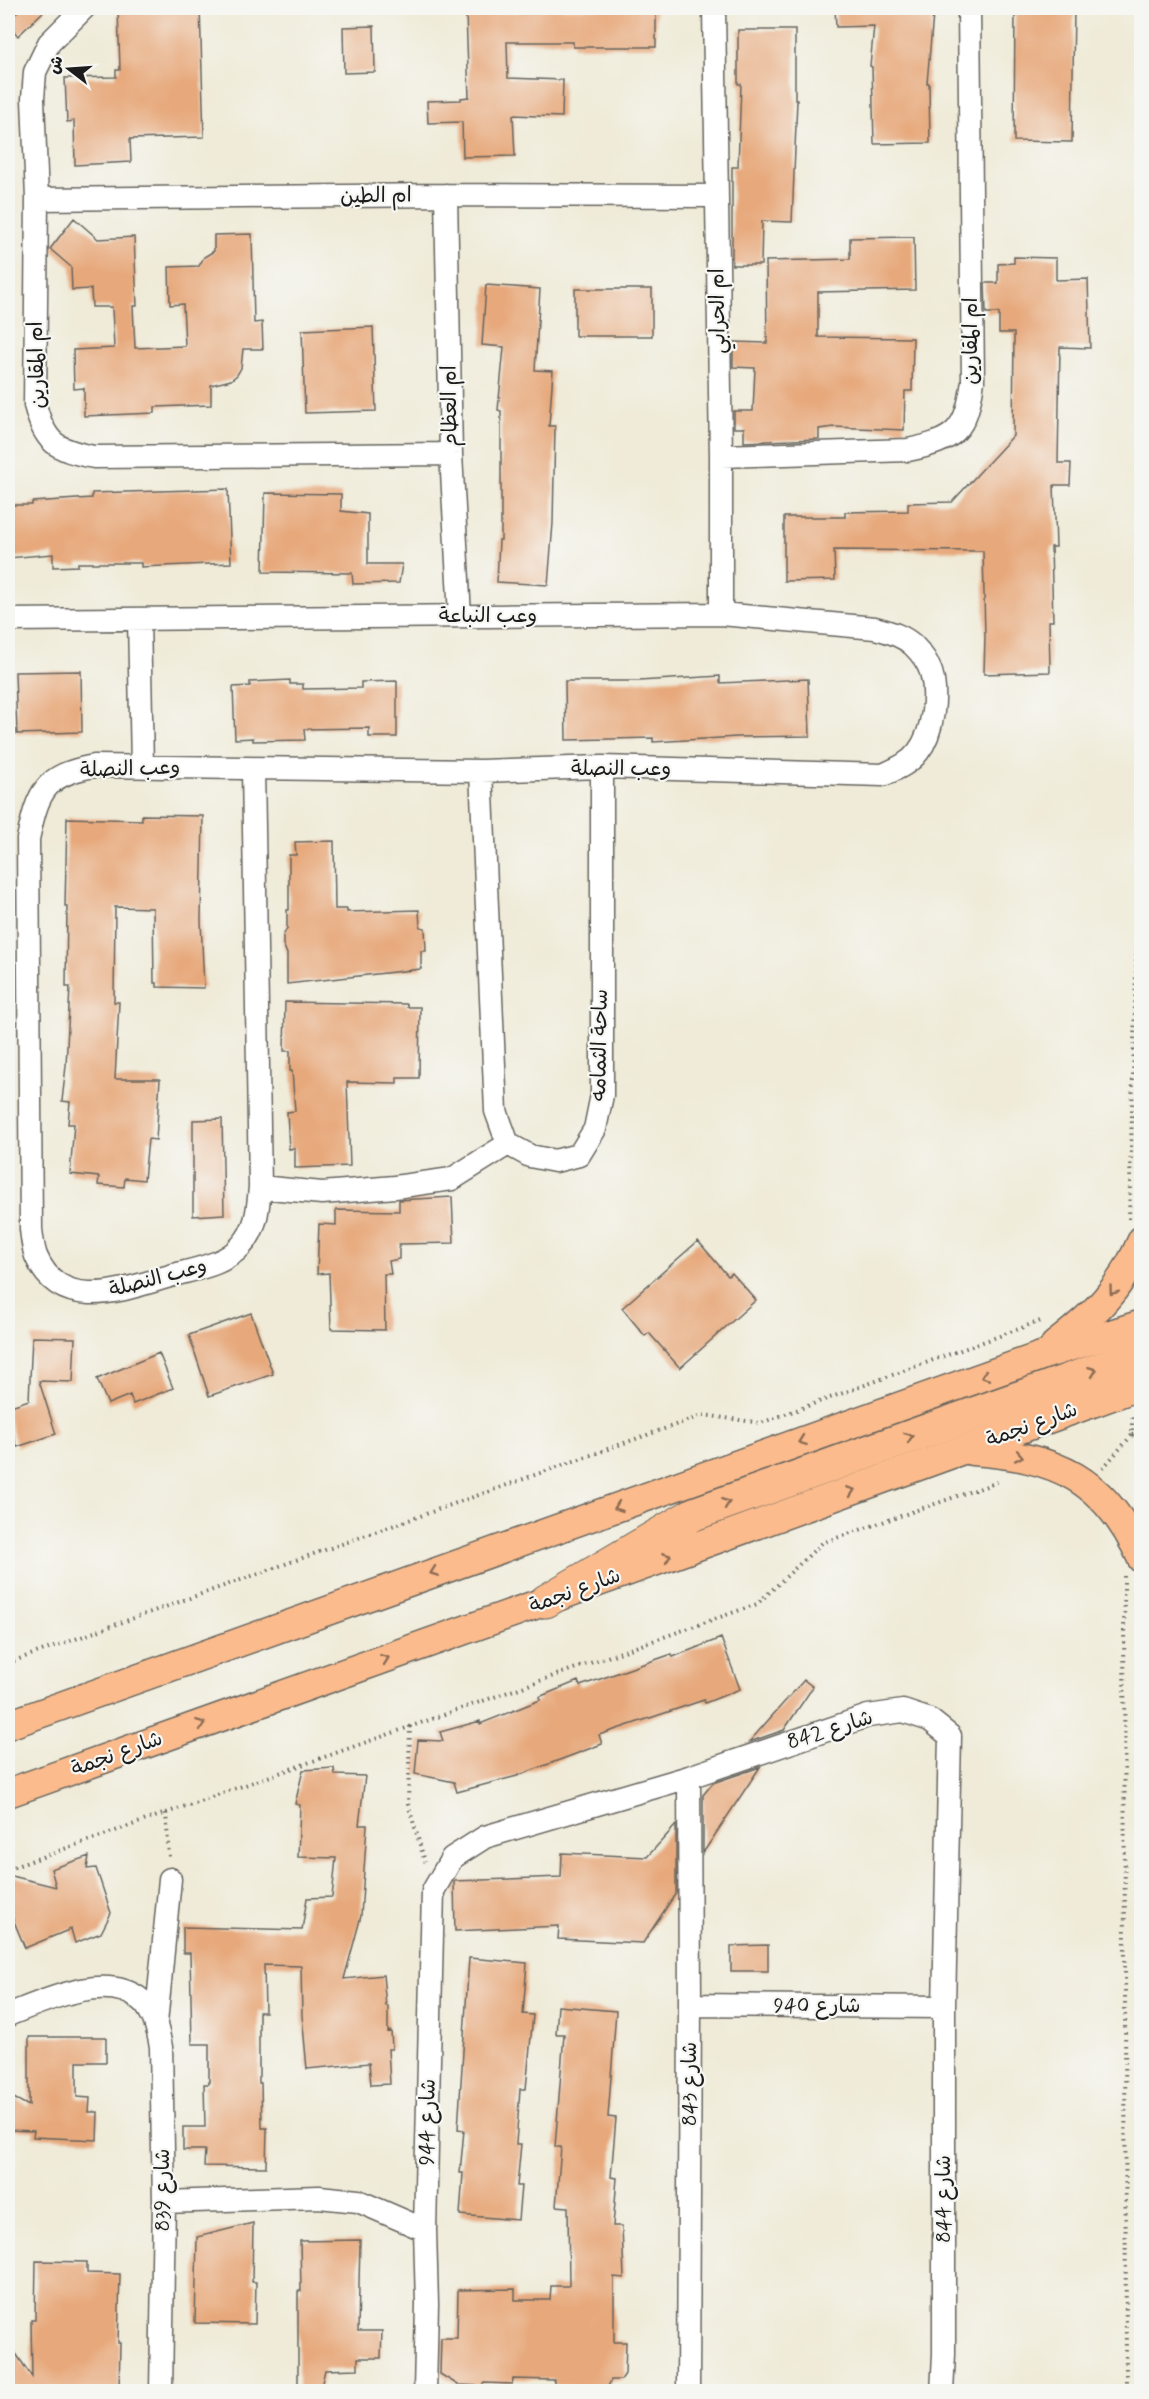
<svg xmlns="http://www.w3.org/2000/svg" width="1149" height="2399" font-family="Mynerve,'Playpen Sans Arabic',sans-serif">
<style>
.building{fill:#e7a97c}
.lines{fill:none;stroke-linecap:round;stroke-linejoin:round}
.minor-casing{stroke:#66645e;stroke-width:25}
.major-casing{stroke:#66645e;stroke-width:31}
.highway-casing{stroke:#66645e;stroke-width:35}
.path{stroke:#66645e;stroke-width:4;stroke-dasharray:1.5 4.5;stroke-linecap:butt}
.minor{stroke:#fff;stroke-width:22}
.major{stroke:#fbbb8c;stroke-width:28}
.highway{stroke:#fbbb8c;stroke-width:33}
.oneway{stroke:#8c6c54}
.labels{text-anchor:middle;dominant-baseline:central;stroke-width:4.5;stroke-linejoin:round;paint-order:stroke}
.street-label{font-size:21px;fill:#1c1c1c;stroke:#f6f6f2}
</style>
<rect width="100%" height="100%" fill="#f6f6f2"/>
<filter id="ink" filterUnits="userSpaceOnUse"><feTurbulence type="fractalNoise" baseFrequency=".0167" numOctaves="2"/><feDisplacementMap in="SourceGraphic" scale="12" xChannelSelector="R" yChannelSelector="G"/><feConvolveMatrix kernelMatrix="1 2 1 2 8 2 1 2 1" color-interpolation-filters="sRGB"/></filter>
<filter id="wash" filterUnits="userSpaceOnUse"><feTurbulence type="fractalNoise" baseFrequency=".008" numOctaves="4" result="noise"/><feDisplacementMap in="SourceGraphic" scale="24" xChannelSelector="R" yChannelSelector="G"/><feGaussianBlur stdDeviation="1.35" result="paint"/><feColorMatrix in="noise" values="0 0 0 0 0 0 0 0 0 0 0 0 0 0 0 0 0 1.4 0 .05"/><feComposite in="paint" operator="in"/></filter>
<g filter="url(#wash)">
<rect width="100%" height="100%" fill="#efebd8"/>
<g id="blocks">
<path class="building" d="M 21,8 L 47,8 L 18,36 L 8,25 L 8,21 Z
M 200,8 L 204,137 L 130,139 L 131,162 L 75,165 L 74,121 L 67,122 L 65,78 L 116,77 L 116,70 L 120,70 L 118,9 Z
M 518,8 L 656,8 L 656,47 L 573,47 L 573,42 L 507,42 L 508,78 L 563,80 L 562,117 L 513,115 L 515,156 L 463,157 L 462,122 L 428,123 L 427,101 L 461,100 L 461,98 L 469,97 L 466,14 L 518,12 Z
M 835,8 L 862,8 L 862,9 L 933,15 L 927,83 L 929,83 L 930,143 L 874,144 L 872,67 L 870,66 L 874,26 L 836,27 Z
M 1015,8 L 1074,8 L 1072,142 L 1014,141 Z
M 374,26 L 375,72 L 344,73 L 343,27 Z
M 738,30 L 795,30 L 795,100 L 797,100 L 792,222 L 762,221 L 761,265 L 732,265 L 732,167 L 738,167 L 741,84 L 738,84 Z
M 74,218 L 98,239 L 134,237 L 137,306 L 133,306 L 135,348 L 185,346 L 183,304 L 170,305 L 169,267 L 199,266 L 204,257 L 214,251 L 214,235 L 252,234 L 254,323 L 262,322 L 263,349 L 243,349 L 241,368 L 237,375 L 231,380 L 211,385 L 211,405 L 155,407 L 155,413 L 84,416 L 84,388 L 74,389 L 73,350 L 114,348 L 112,307 L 92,307 L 91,289 L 72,290 L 71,267 L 50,249 Z
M 914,237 L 915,290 L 818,292 L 818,337 L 913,338 L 912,391 L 905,391 L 904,430 L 834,427 L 819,429 L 819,439 L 744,442 L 744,428 L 734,428 L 734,411 L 753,411 L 755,368 L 733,367 L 733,342 L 767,343 L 766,261 L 850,259 L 850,238 Z
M 1014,257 L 1056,258 L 1056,280 L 1088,279 L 1090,348 L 1060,347 L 1058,463 L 1071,463 L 1070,485 L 1054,485 L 1056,547 L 1051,547 L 1053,621 L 1049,621 L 1050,672 L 984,674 L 985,636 L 983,551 L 834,550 L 835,580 L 784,581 L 784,517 L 845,517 L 845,512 L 908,511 L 908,503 L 952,502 L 1013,436 L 1014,333 L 999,333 L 999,313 L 986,313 L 985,283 L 998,283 L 998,264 L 1014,263 Z
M 486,285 L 540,289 L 535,370 L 553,371 L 549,426 L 555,426 L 553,523 L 548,585 L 497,582 L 499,540 L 501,540 L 501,411 L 498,410 L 504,347 L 482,345 Z
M 575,289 L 652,289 L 652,336 L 575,336 Z
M 373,327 L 376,411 L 305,413 L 302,330 Z
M 228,489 L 231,563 L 141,567 L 141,563 L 78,563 L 78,566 L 53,567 L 53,554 L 8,558 L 8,505 L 32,505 L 32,502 L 92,498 L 92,493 Z
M 265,493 L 341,494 L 341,511 L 368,514 L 368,564 L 402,564 L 399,583 L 353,584 L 352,573 L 263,572 Z
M 81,671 L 82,732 L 17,734 L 15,672 Z
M 720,676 L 720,683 L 808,679 L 810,736 L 737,737 L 653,742 L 653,738 L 566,740 L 565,681 L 639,681 Z
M 290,680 L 290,684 L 303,684 L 303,689 L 361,688 L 361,682 L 397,681 L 397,737 L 369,737 L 369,728 L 304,729 L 305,740 L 253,741 L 253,738 L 235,739 L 233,687 L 250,686 L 250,682 Z
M 142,815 L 203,816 L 201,920 L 204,988 L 157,987 L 157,983 L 154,983 L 153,908 L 115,907 L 114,1002 L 119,1002 L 115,1079 L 160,1079 L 156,1140 L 148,1139 L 144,1180 L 125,1178 L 124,1187 L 98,1185 L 99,1177 L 70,1174 L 74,1124 L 68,1124 L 70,1102 L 62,1101 L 66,1066 L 70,987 L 66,987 L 67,906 L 65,906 L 67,818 L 142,820 Z
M 334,841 L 335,909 L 347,909 L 347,912 L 419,910 L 420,927 L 425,928 L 426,951 L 421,951 L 421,969 L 287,984 L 287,954 L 283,944 L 283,936 L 287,928 L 287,910 L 289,910 L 289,855 L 296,855 L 295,842 Z
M 285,1002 L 407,1004 L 407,1007 L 420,1007 L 419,1078 L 397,1078 L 397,1083 L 347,1082 L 350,1166 L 295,1168 L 295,1148 L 289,1149 L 287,1112 L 295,1111 L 292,1071 L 290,1071 L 290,1051 L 284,1051 Z
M 222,1119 L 224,1214 L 193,1216 L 193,1120 Z
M 452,1197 L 454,1243 L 399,1244 L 399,1259 L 389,1261 L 391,1274 L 384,1274 L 385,1330 L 331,1329 L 329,1273 L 317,1274 L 319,1224 L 336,1225 L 336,1210 L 399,1211 L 399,1200 Z
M 698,1241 L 728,1276 L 732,1273 L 756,1300 L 680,1368 L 649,1333 L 645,1336 L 622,1308 Z
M 251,1313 L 273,1374 L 209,1396 L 189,1335 Z
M 32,1337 L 75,1338 L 73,1382 L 39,1381 L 56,1434 L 17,1447 L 8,1417 L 8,1407 L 29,1400 Z
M 159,1353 L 173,1388 L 133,1404 L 130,1395 L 108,1404 L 97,1379 Z
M 721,1638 L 740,1689 L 705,1703 L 704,1700 L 599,1735 L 602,1744 L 517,1776 L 457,1792 L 454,1782 L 415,1774 L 418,1740 L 443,1741 L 440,1732 L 480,1721 L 480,1724 L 540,1700 L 539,1697 L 578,1681 L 580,1686 L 672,1654 L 673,1657 Z
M 804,1680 L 813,1687 L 784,1730 L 749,1742 Z
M 760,1767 L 703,1853 L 703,1795 L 713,1783 Z
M 334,1768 L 335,1775 L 365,1776 L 359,1825 L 367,1825 L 361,1916 L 344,1979 L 383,1975 L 386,2006 L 388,2006 L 388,2032 L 391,2031 L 392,2049 L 388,2049 L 390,2084 L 371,2085 L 369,2063 L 307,2069 L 302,2015 L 301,1966 L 264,1965 L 265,2012 L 259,2012 L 259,2083 L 261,2083 L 262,2128 L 267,2128 L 266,2167 L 204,2166 L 205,2150 L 183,2150 L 183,2127 L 205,2127 L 204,2084 L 209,2084 L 209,2044 L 192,2044 L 190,1953 L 183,1953 L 183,1927 L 302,1930 L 307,1898 L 332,1897 L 336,1858 L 298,1857 L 300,1805 L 295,1804 L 303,1770 Z
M 676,1825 L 676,1893 L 643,1943 L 558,1939 L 559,1926 L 455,1931 L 454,1881 L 561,1877 L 562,1853 L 647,1857 Z
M 89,1856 L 87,1869 L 96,1868 L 111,1913 L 101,1933 L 75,1943 L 71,1929 L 25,1948 L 8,1907 L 8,1875 L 56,1887 L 51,1869 Z
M 768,1945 L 768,1971 L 731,1971 L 731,1946 Z
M 469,1958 L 527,1963 L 523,2014 L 533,2015 L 526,2089 L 520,2089 L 516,2144 L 521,2144 L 517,2186 L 521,2186 L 518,2220 L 460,2215 L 463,2173 L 460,2173 L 464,2130 L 458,2129 Z
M 558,2006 L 616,2011 L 608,2117 L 616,2118 L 611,2177 L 617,2178 L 613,2226 L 622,2226 L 624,2278 L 614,2277 L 614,2342 L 626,2342 L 625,2374 L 621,2380 L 611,2380 L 608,2387 L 554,2386 L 554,2380 L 513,2379 L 512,2384 L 484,2383 L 481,2386 L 458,2385 L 440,2374 L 441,2338 L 457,2338 L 458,2290 L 515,2289 L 515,2300 L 550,2300 L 551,2286 L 569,2286 L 568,2207 L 556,2206 L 561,2147 L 555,2147 L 564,2034 L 556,2034 Z
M 29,2037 L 106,2037 L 106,2062 L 77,2062 L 77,2097 L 90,2098 L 89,2112 L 98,2112 L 97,2140 L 33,2137 L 34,2131 L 8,2130 L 8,2095 L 29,2106 Z
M 253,2223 L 252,2282 L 256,2282 L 255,2324 L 195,2323 L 197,2237 Z
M 360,2240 L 358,2331 L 382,2331 L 381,2358 L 358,2358 L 358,2369 L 325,2370 L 320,2391 L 298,2391 L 298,2291 L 301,2291 L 300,2241 Z
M 36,2261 L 87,2262 L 87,2273 L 120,2274 L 118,2343 L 120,2343 L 119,2391 L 8,2391 L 8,2342 L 32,2377 L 31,2320 L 35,2320 Z"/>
</g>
</g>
<g filter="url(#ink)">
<use href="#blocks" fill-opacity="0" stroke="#66645e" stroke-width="1.5"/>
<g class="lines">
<defs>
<path id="minor" d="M 84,8 L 49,43 L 35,72 L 33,99 L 37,199 L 35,405 C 45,443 56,450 94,457 L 451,454
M 714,8 L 721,456 L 721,614
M 446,195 L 451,454 L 460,616
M 37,199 L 446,195 L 716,196
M 721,456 L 908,450 C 956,440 966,431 973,381 L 969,8
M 139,619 L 142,766
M 8,620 L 721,614 L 875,628 C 889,632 902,635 913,645 C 920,652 928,662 931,672 C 938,695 933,733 918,752 C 909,764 896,769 883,775 L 602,767 L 481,771 L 94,766 C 44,775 38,792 28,839 L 31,1229 C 32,1238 33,1248 36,1256 C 61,1315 125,1289 170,1276 C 194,1269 223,1266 241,1246 C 257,1229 258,1209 260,1187 L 253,769
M 481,771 L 496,1111 L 508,1144 L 530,1156 L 555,1161 L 579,1155 L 595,1129 L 602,1095 L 602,767
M 260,1187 L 322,1193 L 395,1187 L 452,1179 L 508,1144
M 690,2005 L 944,2007
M 8,2015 C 44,2001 106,1971 141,2000 C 154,2011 158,2031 161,2047 L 164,2202 L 161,2392
M 156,2023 L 170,1879
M 164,2202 L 319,2197 L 358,2201 L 425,2230
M 425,2392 L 427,2304 L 425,2230 L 433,1891 L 452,1858 L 485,1837 L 689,1777 L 868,1716 L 903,1711 L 930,1720 L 950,1736 L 944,2007 L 944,2354 L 942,2392
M 688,2392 L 690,2005 L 689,1777"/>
<path id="major" d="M 1055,1345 C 1096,1313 1121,1289 1142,1240
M 972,1451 C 1057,1457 1105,1478 1142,1559
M 8,1725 L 1041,1356 L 1142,1324
M 8,1793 L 546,1601 L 1142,1385"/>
<path id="highway" d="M 546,1601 L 694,1514 L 1142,1354"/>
</defs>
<use href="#minor" class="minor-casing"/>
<use href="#major" class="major-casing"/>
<use href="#highway" class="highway-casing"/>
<path class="path" d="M 1129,1219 L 1137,936 L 1142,894
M 1132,1435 L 1142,1431
M 1103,1468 L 1132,1435 L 1132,1414
M 1124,1576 L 1126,2392
M 8,1663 L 703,1415 L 761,1423 L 1043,1320
M 410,1726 L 408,1804 L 425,1862
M 166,1813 L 169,1857
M 8,1869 L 757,1604 L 822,1543 L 1001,1481"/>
<use href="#minor" class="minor"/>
<use href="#major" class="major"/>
<use href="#highway" class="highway"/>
</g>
<defs><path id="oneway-chevron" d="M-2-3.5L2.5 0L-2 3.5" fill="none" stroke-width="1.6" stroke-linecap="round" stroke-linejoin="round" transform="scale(1.5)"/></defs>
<g class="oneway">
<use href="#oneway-chevron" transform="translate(1113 1291) rotate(126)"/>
<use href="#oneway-chevron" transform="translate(1093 1371) rotate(-20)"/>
<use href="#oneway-chevron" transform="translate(985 1376) rotate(160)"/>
<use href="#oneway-chevron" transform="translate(909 1437) rotate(-20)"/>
<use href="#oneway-chevron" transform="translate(802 1441) rotate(160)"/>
<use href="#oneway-chevron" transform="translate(1019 1456) rotate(11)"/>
<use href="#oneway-chevron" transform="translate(851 1491) rotate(-20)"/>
<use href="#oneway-chevron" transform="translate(726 1503) rotate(-20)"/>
<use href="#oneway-chevron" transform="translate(618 1507) rotate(160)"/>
<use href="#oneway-chevron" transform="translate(667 1557) rotate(-20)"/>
<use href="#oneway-chevron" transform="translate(434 1572) rotate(160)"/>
<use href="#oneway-chevron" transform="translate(385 1659) rotate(-20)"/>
<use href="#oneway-chevron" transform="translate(201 1724) rotate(-20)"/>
</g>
</g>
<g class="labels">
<g class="street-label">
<text transform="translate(376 196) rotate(-1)">ام الطين</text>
<text transform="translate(718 311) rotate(-91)">ام الحرابي</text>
<text transform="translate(971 341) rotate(-90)">ام المقارين</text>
<text transform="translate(37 365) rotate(-92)">ام المقارين</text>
<text transform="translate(450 406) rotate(-91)">ام العظام</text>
<text x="488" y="616">وعب النباعة</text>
<text transform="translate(130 769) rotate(-2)">وعب النصلة</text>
<text x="621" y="769">وعب النصلة</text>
<text transform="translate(600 1045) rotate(-89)">ساحة الثمامه</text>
<text transform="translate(158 1278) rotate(-15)">وعب النصلة</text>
<text transform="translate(1032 1425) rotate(-20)">شارع نجمة</text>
<text transform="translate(575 1591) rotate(-20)">شارع نجمة</text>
<text transform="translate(830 1730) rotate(-17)">شارع 842</text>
<text transform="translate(117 1754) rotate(-20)">شارع نجمة</text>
<text x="817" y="2006">شارع 940</text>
<text transform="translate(690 2084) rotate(-90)">شارع 843</text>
<text transform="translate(428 2122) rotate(-89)">شارع 944</text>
<text transform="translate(163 2190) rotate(-90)">شارع 839</text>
<text transform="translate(944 2199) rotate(-90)">شارع 844</text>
</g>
</g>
<rect width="1149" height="2399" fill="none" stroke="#f6f6f2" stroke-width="30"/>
<g transform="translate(69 69) rotate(287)" stroke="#f6f6f2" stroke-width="4.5" paint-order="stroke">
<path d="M0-4.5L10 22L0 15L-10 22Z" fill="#1c1c1c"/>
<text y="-9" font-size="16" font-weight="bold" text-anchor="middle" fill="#1c1c1c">ش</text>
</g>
</svg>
